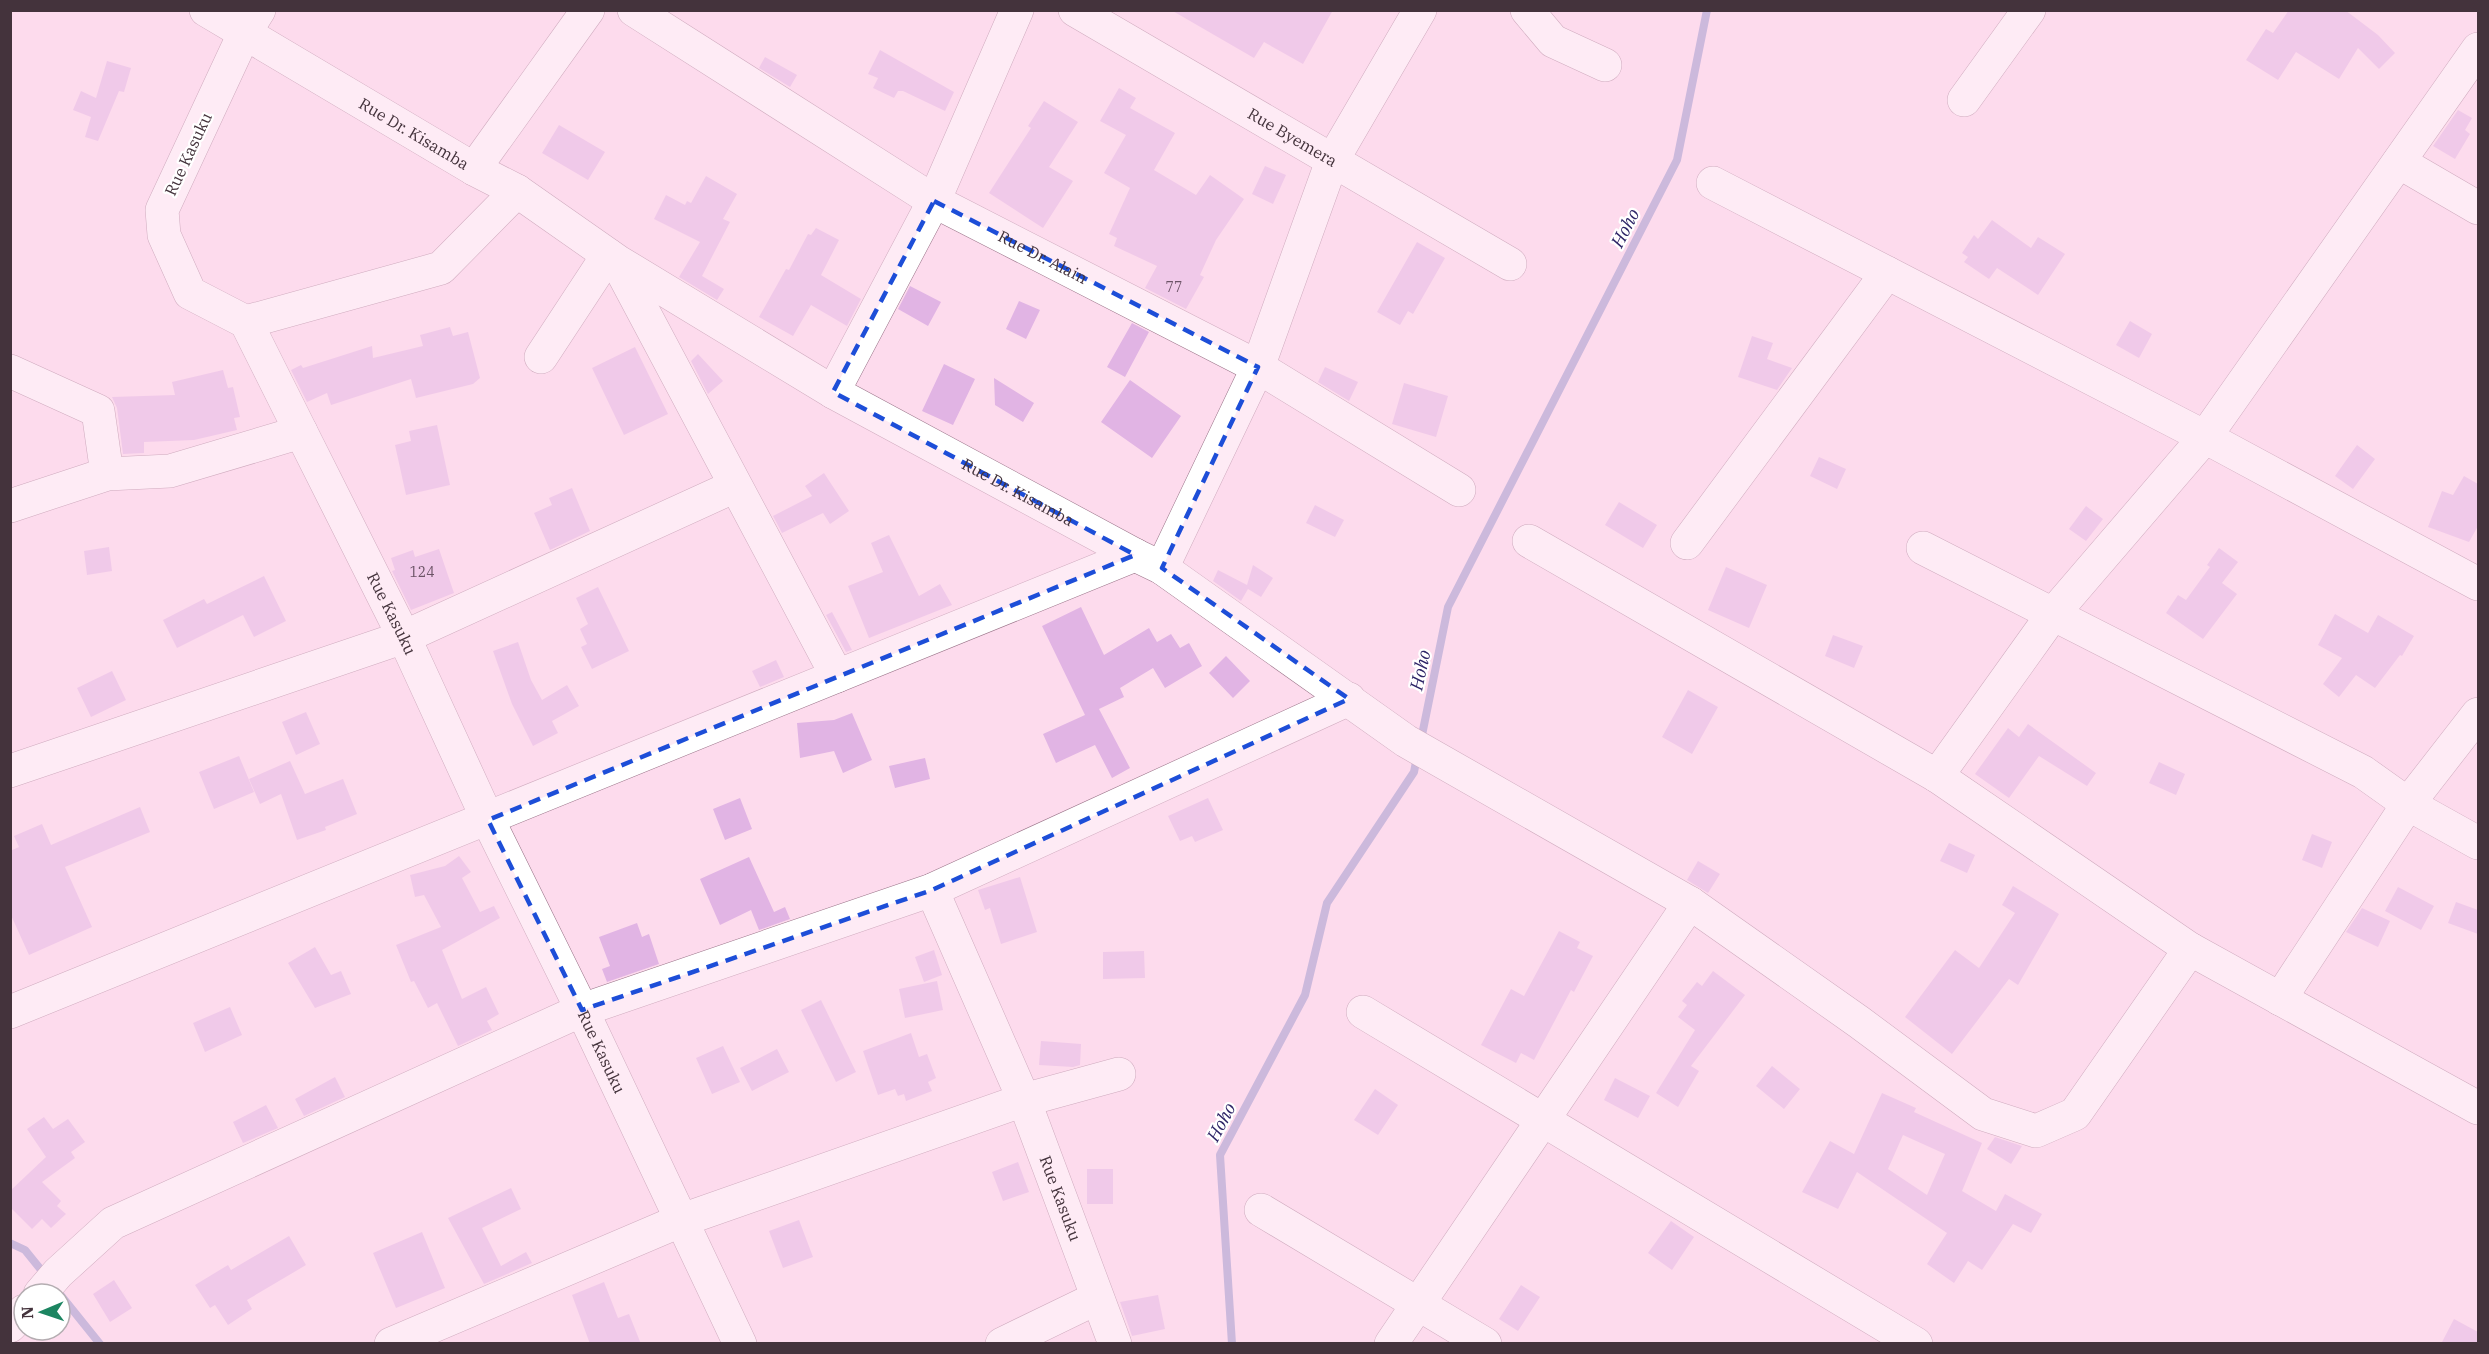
<svg xmlns="http://www.w3.org/2000/svg" width="2489" height="1354" font-family="'IBM Plex Serif',serif">
<style>
.lines{fill:none;stroke-linecap:round;stroke-linejoin:round}
.stream{stroke:#9090c8;stroke-width:8}
.building{fill:#e1b4e4;fill-rule:evenodd}
.minor-casing{stroke:#997388;stroke-width:34}
.minor{stroke:#fff;stroke-width:33}
.marked{fill:none;stroke:#1d4ed8;stroke-width:4.5;stroke-dasharray:12 8;stroke-linejoin:round}
.labels{text-anchor:middle;dominant-baseline:central;stroke-width:4.5;stroke-linejoin:round;paint-order:stroke}
.number-label{font-size:14px;fill:#6b5366}
.street-label{font-size:16px;fill:#44333c;stroke:#fff}
.water-label{font-size:18px;font-style:italic;fill:#2e2567;stroke:#fff}
</style>
<rect width="100%" height="100%" fill="#fddbed"/>
<g class="lines">
<path class="stream" d="M 1421,740 L 1448,607 L 1677,160 L 1707,10
M 10,1243 L 25,1250 L 46,1276
M 55,1288 L 100,1344
M 1232,1344 L 1220,1155 L 1305,995 L 1327,903 L 1414,772 L 1417,757"/>
</g>
<path class="building" d="M 1171,10 L 1333,10 L 1303,64 L 1264,42 L 1254,58 Z
M 2289,10 L 2345,10 L 2378,35 L 2395,53 L 2379,69 L 2358,48 L 2339,79 L 2296,52 L 2278,80 L 2246,60 L 2266,29 L 2273,33 Z
M 880,50 L 954,92 L 945,111 L 903,91 L 898,91 L 894,98 L 873,88 L 878,78 L 868,74 Z
M 765,57 L 797,75 L 790,87 L 759,68 Z
M 107,61 L 131,68 L 124,92 L 119,91 L 98,141 L 85,137 L 91,117 L 73,110 L 81,91 L 96,98 Z
M 1119,88 L 1136,98 L 1130,108 L 1175,133 L 1154,170 L 1196,195 L 1210,175 L 1244,199 L 1216,240 L 1200,275 L 1204,277 L 1186,309 L 1145,288 L 1157,266 L 1114,246 L 1117,238 L 1109,234 L 1130,188 L 1104,173 L 1126,135 L 1100,121 Z
M 1044,101 L 1078,122 L 1049,167 L 1073,181 L 1043,228 L 989,193 L 1031,128 L 1028,126 Z
M 2458,110 L 2472,118 L 2465,130 L 2470,134 L 2455,159 L 2433,146 Z
M 559,125 L 605,152 L 588,180 L 542,153 Z
M 1265,166 L 1286,175 L 1273,204 L 1252,194 Z
M 706,176 L 737,194 L 723,219 L 730,222 L 702,276 L 724,289 L 717,300 L 679,277 L 700,242 L 654,219 L 666,195 L 685,205 L 687,201 L 691,203 Z
M 1992,220 L 2031,248 L 2038,237 L 2065,254 L 2038,295 L 1997,268 L 1989,279 L 1964,262 L 1968,257 L 1962,253 L 1974,235 L 1978,239 Z
M 816,228 L 839,240 L 821,275 L 861,299 L 847,326 L 811,305 L 793,336 L 759,317 L 786,269 L 789,270 L 808,234 L 811,235 Z
M 1417,242 L 1445,258 L 1413,314 L 1408,311 L 1400,325 L 1377,312 Z
M 910,286 L 941,302 L 928,326 L 898,309 Z
M 1019,301 L 1040,310 L 1026,339 L 1006,329 Z
M 2130,321 L 2152,334 L 2139,358 L 2116,345 Z
M 1132,323 L 1149,332 L 1125,377 L 1107,367 Z
M 450,327 L 453,336 L 468,332 L 480,378 L 473,384 L 416,398 L 411,379 L 331,405 L 327,393 L 307,402 L 291,370 L 301,365 L 303,368 L 372,346 L 373,358 L 423,346 L 420,335 Z
M 1752,336 L 1773,343 L 1767,359 L 1792,368 L 1777,390 L 1738,377 Z
M 635,347 L 668,414 L 624,435 L 592,368 Z
M 698,354 L 723,381 L 708,394 L 691,361 Z
M 944,364 L 975,379 L 953,425 L 922,411 Z
M 1325,367 L 1358,382 L 1349,401 L 1318,382 Z
M 223,370 L 228,388 L 233,387 L 240,417 L 234,418 L 237,430 L 194,440 L 144,442 L 144,453 L 123,454 L 117,408 L 112,397 L 175,395 L 172,382 Z
M 994,378 L 1034,403 L 1023,422 L 995,405 Z
M 1130,380 L 1181,416 L 1152,458 L 1101,422 Z
M 1404,383 L 1448,396 L 1436,437 L 1392,424 Z
M 437,425 L 450,485 L 406,495 L 395,445 L 411,441 L 409,431 Z
M 2357,445 L 2375,459 L 2353,489 L 2335,476 Z
M 1819,457 L 1846,469 L 1837,489 L 1810,476 Z
M 824,473 L 849,511 L 830,524 L 823,513 L 782,533 L 773,516 L 812,496 L 805,486 Z
M 2464,476 L 2478,484 L 2478,526 L 2469,542 L 2428,527 L 2442,491 L 2453,495 Z
M 572,488 L 590,531 L 550,550 L 534,513 L 552,505 L 549,498 Z
M 1619,502 L 1657,525 L 1643,548 L 1605,525 Z
M 1315,505 L 1344,520 L 1335,537 L 1306,523 Z
M 2086,506 L 2103,519 L 2086,541 L 2069,529 Z
M 889,535 L 919,596 L 940,584 L 952,605 L 869,638 L 848,586 L 883,572 L 871,543 Z
M 109,547 L 112,571 L 87,575 L 84,551 Z
M 2219,548 L 2238,562 L 2222,583 L 2237,594 L 2203,639 L 2166,613 L 2178,595 L 2186,600 L 2210,567 L 2207,565 Z
M 439,549 L 454,593 L 411,610 L 392,571 L 395,570 L 391,558 L 413,550 L 415,557 Z
M 1253,565 L 1273,578 L 1261,597 L 1248,589 L 1241,601 L 1213,581 L 1218,570 L 1247,585 Z
M 1726,567 L 1767,585 L 1749,628 L 1708,610 Z
M 264,576 L 286,621 L 254,637 L 243,615 L 177,648 L 163,620 L 204,599 L 207,604 Z
M 598,587 L 629,651 L 592,669 L 581,647 L 587,644 L 580,629 L 588,624 L 576,598 Z
M 1081,607 L 1104,655 L 1149,628 L 1157,642 L 1171,634 L 1180,648 L 1189,643 L 1202,666 L 1165,688 L 1153,668 L 1120,688 L 1124,697 L 1099,709 L 1130,768 L 1112,778 L 1095,745 L 1056,763 L 1043,734 L 1085,715 L 1042,626 Z
M 832,612 L 852,650 L 846,652 L 826,615 Z
M 2335,614 L 2368,633 L 2378,615 L 2414,636 L 2402,656 L 2400,655 L 2375,688 L 2356,675 L 2339,697 L 2323,684 L 2342,658 L 2318,645 Z
M 1833,635 L 1863,646 L 1854,668 L 1825,656 Z
M 518,642 L 531,680 L 542,700 L 567,685 L 579,706 L 552,721 L 558,733 L 533,746 L 512,704 L 493,651 Z
M 1226,656 L 1250,681 L 1233,698 L 1209,673 Z
M 776,660 L 784,677 L 760,687 L 752,671 Z
M 112,671 L 126,700 L 91,717 L 77,688 Z
M 1688,690 L 1718,707 L 1692,754 L 1662,737 Z
M 306,712 L 320,744 L 296,755 L 282,722 Z
M 852,713 L 872,760 L 843,773 L 834,751 L 800,758 L 797,723 L 834,720 Z
M 2028,724 L 2096,773 L 2087,786 L 2039,756 L 2009,798 L 1975,774 L 2008,728 L 2019,737 Z
M 239,756 L 254,792 L 214,809 L 199,772 Z
M 925,758 L 930,779 L 895,788 L 889,766 Z
M 290,761 L 305,794 L 343,779 L 357,814 L 325,827 L 326,830 L 297,840 L 281,794 L 260,804 L 249,779 Z
M 2159,762 L 2185,774 L 2176,795 L 2149,783 Z
M 740,798 L 752,829 L 725,840 L 713,809 Z
M 1208,798 L 1223,830 L 1195,842 L 1192,836 L 1180,841 L 1168,816 Z
M 140,807 L 150,832 L 65,867 L 92,927 L 29,955 L 10,913 L 10,851 L 19,847 L 14,836 L 42,824 L 51,845 Z
M 2312,834 L 2332,842 L 2322,868 L 2302,860 Z
M 1949,843 L 1975,855 L 1967,873 L 1940,861 Z
M 459,856 L 471,872 L 462,878 L 480,912 L 494,906 L 500,918 L 442,950 L 462,999 L 486,987 L 499,1014 L 487,1021 L 492,1030 L 458,1046 L 437,1003 L 428,1008 L 414,981 L 411,982 L 396,945 L 441,927 L 424,895 L 415,897 L 410,875 L 445,866 Z
M 749,857 L 774,912 L 785,907 L 790,919 L 759,930 L 751,910 L 720,925 L 700,879 Z
M 1698,861 L 1720,874 L 1708,893 L 1687,880 Z
M 1020,877 L 1037,932 L 1001,944 L 990,908 L 985,910 L 978,890 Z
M 2013,886 L 2059,914 L 2018,985 L 2009,979 L 1952,1054 L 1905,1017 L 1955,950 L 1979,968 L 2015,913 L 2002,905 Z
M 2398,887 L 2434,906 L 2421,930 L 2385,911 Z
M 2456,902 L 2478,910 L 2478,934 L 2448,923 Z
M 2362,908 L 2390,921 L 2378,947 L 2346,932 Z
M 637,923 L 642,937 L 649,934 L 659,964 L 607,982 L 602,969 L 610,966 L 599,937 Z
M 1559,931 L 1580,942 L 1577,948 L 1593,956 L 1574,992 L 1571,990 L 1534,1060 L 1521,1053 L 1516,1063 L 1481,1045 L 1511,989 L 1524,996 Z
M 315,947 L 331,975 L 341,971 L 351,994 L 315,1008 L 288,963 Z
M 934,950 L 942,975 L 924,982 L 915,957 Z
M 1144,951 L 1145,978 L 1103,979 L 1103,952 Z
M 1713,971 L 1745,995 L 1691,1066 L 1699,1071 L 1678,1107 L 1656,1093 L 1695,1030 L 1678,1017 L 1687,1005 L 1682,1001 L 1697,982 L 1702,986 Z
M 937,981 L 943,1010 L 905,1018 L 899,989 Z
M 821,1000 L 856,1072 L 836,1082 L 801,1010 Z
M 230,1007 L 242,1035 L 205,1052 L 193,1023 Z
M 911,1033 L 919,1057 L 927,1054 L 936,1078 L 928,1082 L 932,1091 L 906,1101 L 904,1094 L 898,1096 L 895,1089 L 878,1095 L 863,1051 Z
M 1041,1041 L 1081,1044 L 1080,1065 L 1073,1067 L 1039,1065 Z
M 723,1046 L 740,1082 L 712,1094 L 696,1058 Z
M 777,1049 L 789,1072 L 752,1091 L 740,1068 Z
M 1772,1066 L 1800,1089 L 1784,1109 L 1756,1086 Z
M 335,1077 L 345,1097 L 304,1116 L 295,1099 Z
M 1615,1078 L 1650,1096 L 1638,1118 L 1604,1100 Z
M 1375,1089 L 1398,1105 L 1378,1135 L 1354,1120 Z
M 1882,1093 L 1916,1108 L 1914,1112 L 1982,1143 L 1962,1191 L 1996,1211 L 2005,1194 L 2042,1214 L 2031,1233 L 2013,1224 L 1982,1270 L 1968,1261 L 1954,1283 L 1927,1264 L 1947,1233 L 1857,1172 L 1838,1209 L 1802,1192 L 1830,1141 L 1854,1154 ZM 1903,1135 L 1945,1154 L 1927,1195 L 1888,1169 Z
M 266,1105 L 278,1128 L 243,1143 L 233,1122 Z
M 44,1117 L 53,1129 L 68,1119 L 85,1142 L 71,1152 L 75,1158 L 42,1182 L 61,1201 L 57,1206 L 66,1214 L 51,1228 L 42,1219 L 32,1229 L 10,1207 L 10,1191 L 46,1157 L 27,1129 Z
M 1995,1137 L 2022,1146 L 2011,1164 L 1987,1149 Z
M 1018,1162 L 1029,1192 L 1003,1201 L 992,1172 Z
M 1087,1169 L 1113,1169 L 1113,1204 L 1087,1204 Z
M 511,1188 L 521,1209 L 482,1228 L 501,1266 L 526,1252 L 532,1263 L 484,1284 L 448,1218 Z
M 799,1220 L 813,1257 L 783,1268 L 769,1231 Z
M 1671,1221 L 1694,1237 L 1672,1270 L 1648,1253 Z
M 422,1232 L 445,1288 L 396,1308 L 373,1253 Z
M 289,1236 L 306,1265 L 247,1300 L 252,1309 L 228,1325 L 215,1305 L 210,1308 L 195,1285 L 228,1265 L 231,1270 Z
M 114,1280 L 132,1308 L 110,1322 L 93,1294 Z
M 604,1282 L 618,1318 L 629,1314 L 641,1344 L 590,1344 L 572,1295 Z
M 1521,1285 L 1540,1297 L 1518,1331 L 1499,1319 Z
M 1158,1295 L 1165,1329 L 1132,1336 L 1120,1302 Z
M 2454,1319 L 2478,1332 L 2478,1344 L 2441,1344 Z"/>
<g class="lines">
<defs>
<g id="minor">
<path id="s1" d="M 206,10 L 474,169 L 517,191 L 617,261 L 833,392 L 1135,555 L 1162,568 L 1406,741 L 1690,903 L 1859,1022 L 1983,1114 L 2036,1131 L 2075,1114 L 2190,949"/>
<path id="s2" d="M 259,10 L 244,34 L 162,210 L 164,235 L 190,293 L 246,322 L 301,432 L 404,637 L 488,820 L 582,1010 L 740,1344"/>
<path id="s3" d="M 634,10 L 934,201 L 1258,367 L 1459,490"/>
<path id="s4" d="M 1075,10 L 1510,264"/>
<path d="M 1527,10 L 1553,41 L 1605,65"/>
<path d="M 1964,100 L 2029,10"/>
<path d="M 2399,162 L 2478,208"/>
<path d="M 474,169 L 588,10"/>
<path d="M 1713,183 L 2205,437 L 2478,584"/>
<path d="M 617,262 L 837,676"/>
<path d="M 246,322 L 441,268 L 517,191"/>
<path d="M 541,357 L 608,255"/>
<path d="M 10,371 L 98,411 L 107,474"/>
<path d="M 833,392 L 934,201 L 1017,10"/>
<path d="M 10,506 L 107,474 L 170,471 L 301,432"/>
<path d="M 1529,541 L 1937,776 L 2190,949 L 2478,1108"/>
<path d="M 1687,543 L 1887,273"/>
<path d="M 1923,548 L 2363,772 L 2408,804 L 2478,843"/>
<path d="M 1162,568 L 1258,367 L 1332,161 L 1420,10"/>
<path d="M 10,771 L 404,637 L 735,486"/>
<path d="M 1937,776 L 2053,614 L 2205,437 L 2478,49"/>
<path id="s5" d="M 932,890 L 1024,1100 L 1115,1344"/>
<path d="M 2280,999 L 2408,804 L 2478,714"/>
<path d="M 10,1012 L 1135,555"/>
<path d="M 1363,1012 L 1916,1344"/>
<path d="M 1261,1210 L 1485,1344"/>
<path d="M 40,1294 L 58,1273 L 113,1223 L 582,1010 L 932,890 L 1349,699"/>
<path d="M 10,1326 L 24,1311"/>
<path d="M 391,1344 L 682,1220 L 1024,1100 L 1119,1074"/>
<path d="M 1002,1344 L 1097,1298"/>
<path d="M 1391,1344 L 1690,903"/>
</g>
</defs>
<use href="#minor" class="minor-casing"/>
<use href="#minor" class="minor"/>
</g>
<path d="M0 0H2489V1354H0ZM 934,201 L 1258,367 L 1162,568 L 1349,699 L 932,890 L 582,1010 L 488,820 L 1135,555 L 833,392 Z" fill="#fddbed" fill-opacity=".55" fill-rule="evenodd"/>
<path class="marked" d="M 934,201 L 1258,367 L 1162,568 L 1349,699 L 932,890 L 582,1010 L 488,820 L 1135,555 L 833,392 Z"/>
<g class="labels">
<g class="number-label">
<text x="1174" y="287">77</text>
<text x="422" y="572">124</text>
</g>
<g class="street-label">
<text stroke="none"><textPath href="#s1" startOffset="242">Rue Dr. Kisamba</textPath></text>
<text stroke="none"><textPath href="#s4" startOffset="252">Rue Byemera</textPath></text>
<text transform="translate(188 154) rotate(-65)">Rue Kasuku</text>
<text stroke="none"><textPath href="#s3" startOffset="478">Rue Dr. Alain</textPath></text>
<text stroke="none"><textPath href="#s1" startOffset="945">Rue Dr. Kisamba</textPath></text>
<text stroke="none"><textPath href="#s2" startOffset="700">Rue Kasuku</textPath></text>
<text stroke="none"><textPath href="#s2" startOffset="1186">Rue Kasuku</textPath></text>
<text stroke="none"><textPath href="#s5" startOffset="334">Rue Kasuku</textPath></text>
</g>
<g class="water-label">
<text transform="translate(1625 228) rotate(-63)">Hoho</text>
<text transform="translate(1420 670) rotate(-78)">Hoho</text>
<text transform="translate(1221 1122) rotate(-62)">Hoho</text>
</g>
</g>
<rect width="2489" height="1354" fill="none" stroke="#44333c" stroke-width="24"/>
<g transform="translate(42 1312) rotate(268)"><circle r="28" fill="#ffffff" stroke="#b4adb1" stroke-width="1.5"/>
<path d="M0-4.5L10 22L0 15L-10 22Z" fill="#1c8561"/>
<text y="-9" font-size="16" font-weight="bold" text-anchor="middle" fill="#44333c">N</text>
</g>
</svg>
